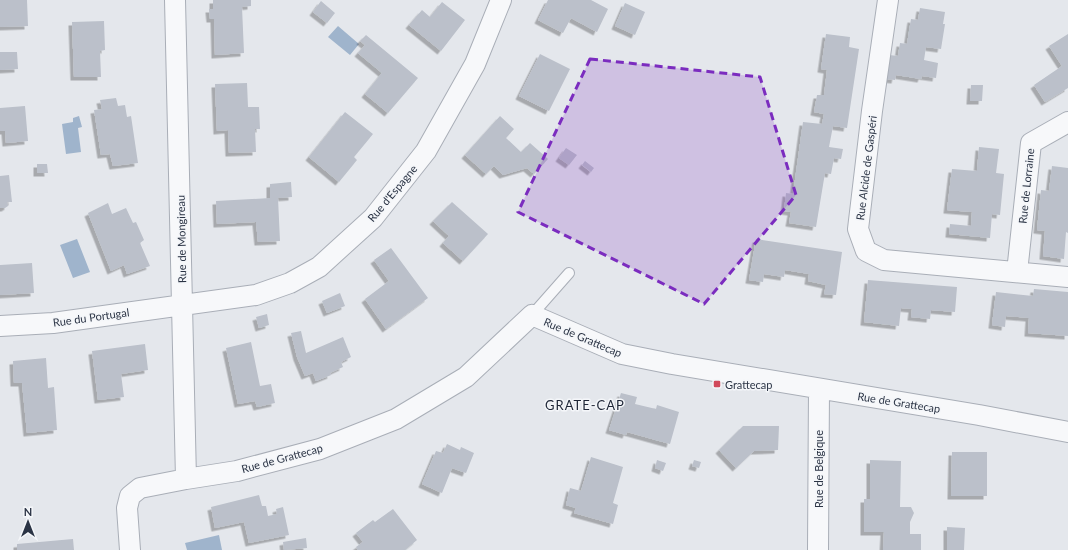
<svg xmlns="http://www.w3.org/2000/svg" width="1068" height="550" font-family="Lato,sans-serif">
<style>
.water{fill:#9fb4cc}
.building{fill:#bbc0ca;filter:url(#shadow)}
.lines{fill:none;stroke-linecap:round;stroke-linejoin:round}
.lane-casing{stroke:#a9aeb7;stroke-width:12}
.street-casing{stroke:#a9aeb7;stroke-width:22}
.lane{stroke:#f7f8fa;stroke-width:10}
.street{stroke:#f7f8fa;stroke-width:20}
.marked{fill:#7b2cbf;fill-opacity:0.2;stroke:#7b2cbf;stroke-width:3;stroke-dasharray:8 5;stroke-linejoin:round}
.poi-dot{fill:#d1495b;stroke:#f4f6f9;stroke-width:1.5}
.labels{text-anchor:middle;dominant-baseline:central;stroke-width:3;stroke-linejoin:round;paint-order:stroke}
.street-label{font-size:11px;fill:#2b3445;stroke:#f4f6f9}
.poi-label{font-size:11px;fill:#2b3445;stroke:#f4f6f9;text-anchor:start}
.quarter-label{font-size:13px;letter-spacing:1px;fill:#1d2536;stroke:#f4f6f9}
</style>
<defs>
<filter id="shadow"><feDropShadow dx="-3.5" dy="3.5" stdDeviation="0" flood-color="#0004"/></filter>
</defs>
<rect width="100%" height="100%" fill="#e4e7ec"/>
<path class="water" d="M 338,26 L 359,44 L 350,55 L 328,37 Z
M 79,116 L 82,127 L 78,128 L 81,152 L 66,154 L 62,124 L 73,122 L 73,118 Z
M 77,239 L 90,272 L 73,278 L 60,245 Z
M 219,535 L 222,550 L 187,550 L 185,543 Z"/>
<path class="building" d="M 0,0 L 27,0 L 28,26 L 0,27 Z
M 213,0 L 251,0 L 251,6 L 242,7 L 244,53 L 215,55 L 214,19 L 210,19 L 209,9 L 213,9 Z
M 548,0 L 591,0 L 608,9 L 597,32 L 571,18 L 563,33 L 538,20 Z
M 321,1 L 335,13 L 327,23 L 313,12 Z
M 442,2 L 465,20 L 441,51 L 409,25 L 422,10 L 430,17 Z
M 625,3 L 645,12 L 635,35 L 615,26 Z
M 920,8 L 945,12 L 943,24 L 945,24 L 941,49 L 926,47 L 924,60 L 938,63 L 936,78 L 922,76 L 921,79 L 896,75 L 895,80 L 886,79 L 889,55 L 898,56 L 900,43 L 907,44 L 911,19 L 918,20 Z
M 104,21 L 105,50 L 100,51 L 101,77 L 74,77 L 72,22 Z
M 826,34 L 850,37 L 849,47 L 859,49 L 847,128 L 833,126 L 829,147 L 843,149 L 841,159 L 834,158 L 831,174 L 825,173 L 816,227 L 789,223 L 791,212 L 784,211 L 786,193 L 793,194 L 803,122 L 822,124 L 824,114 L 814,112 L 817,95 L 824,95 L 827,70 L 821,69 Z
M 1068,34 L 1068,88 L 1045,102 L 1034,85 L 1062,66 L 1049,46 Z
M 366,35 L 418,78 L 388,113 L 365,94 L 382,73 L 358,53 L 365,45 L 360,41 Z
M 0,52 L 17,52 L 18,69 L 0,70 Z
M 540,54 L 570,69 L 549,111 L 519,96 Z
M 247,83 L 248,107 L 259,107 L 260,129 L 255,129 L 256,152 L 229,153 L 228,130 L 217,131 L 215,84 Z
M 971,85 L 983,85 L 982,101 L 970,101 Z
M 116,98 L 118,106 L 125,105 L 127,117 L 131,116 L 138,163 L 113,166 L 110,154 L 101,155 L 94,110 L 102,109 L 100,100 Z
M 25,106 L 28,141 L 6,143 L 5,131 L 0,131 L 0,108 Z
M 345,112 L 373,134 L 354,157 L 357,160 L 339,182 L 309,157 Z
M 500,116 L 514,129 L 506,138 L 521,152 L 530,143 L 548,159 L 534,174 L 527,168 L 503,175 L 494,166 L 486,174 L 465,155 Z
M 979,147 L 999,149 L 996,173 L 1004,174 L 1000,215 L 992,214 L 990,238 L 949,234 L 950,224 L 971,226 L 972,212 L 947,210 L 952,169 L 977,171 Z
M 566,148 L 577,155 L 569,165 L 559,158 Z
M 585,161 L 594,168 L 591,172 L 582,165 Z
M 37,164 L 47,164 L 48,173 L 37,173 Z
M 1052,166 L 1068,168 L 1068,233 L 1066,232 L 1064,259 L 1043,256 L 1045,231 L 1037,230 L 1041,190 L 1049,191 Z
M 9,175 L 12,202 L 7,202 L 8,206 L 5,208 L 0,208 L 0,176 Z
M 291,182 L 292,197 L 278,198 L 280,241 L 258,242 L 256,222 L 217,224 L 216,201 L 270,198 L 270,184 Z
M 452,202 L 488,234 L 463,261 L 443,243 L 449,236 L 433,221 Z
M 108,203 L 112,214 L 126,208 L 133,223 L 136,222 L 144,240 L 140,243 L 150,266 L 127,274 L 124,265 L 111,271 L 88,213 Z
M 756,239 L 842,252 L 836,295 L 824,294 L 826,285 L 808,281 L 809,274 L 785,270 L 784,277 L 764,274 L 763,282 L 749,280 Z
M 391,248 L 428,298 L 386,329 L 365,299 L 389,281 L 374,260 Z
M 32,263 L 34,293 L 0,295 L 0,265 Z
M 868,280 L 957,287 L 955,312 L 931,310 L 930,319 L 911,317 L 912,309 L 901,308 L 899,326 L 864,322 Z
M 1034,289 L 1068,292 L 1068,336 L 1028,333 L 1029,318 L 1006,316 L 1005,327 L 992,325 L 996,292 L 1033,296 Z
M 340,293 L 345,306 L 327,313 L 322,301 Z
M 267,314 L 269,325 L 259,328 L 256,317 Z
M 301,331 L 306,353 L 343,337 L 351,357 L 341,362 L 343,367 L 330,373 L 331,375 L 316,381 L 313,373 L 305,376 L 297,357 L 291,333 Z
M 251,342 L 260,386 L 271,384 L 275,403 L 257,407 L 255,401 L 238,404 L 226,348 Z
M 145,344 L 148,370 L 121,374 L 124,397 L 98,400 L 92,351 Z
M 46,358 L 48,388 L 54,387 L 57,430 L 27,433 L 22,383 L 14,383 L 13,361 Z
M 621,393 L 637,397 L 635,404 L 656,409 L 657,405 L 679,412 L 670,444 L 627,432 L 626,435 L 609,430 Z
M 743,426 L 779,426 L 778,450 L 754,451 L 736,468 L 719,450 Z
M 447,444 L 460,450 L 461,447 L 474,453 L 466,473 L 452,468 L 442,493 L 422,484 L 436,451 L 443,453 Z
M 952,452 L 987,452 L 987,496 L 951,496 Z
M 591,457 L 623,467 L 613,503 L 618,505 L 613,524 L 574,513 L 576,508 L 566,505 L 570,488 L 581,491 Z
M 657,460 L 666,463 L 663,471 L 655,468 Z
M 694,460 L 701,462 L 699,468 L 692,466 Z
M 870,460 L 901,461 L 900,507 L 911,507 L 914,513 L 910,522 L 910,534 L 921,534 L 921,550 L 883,550 L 884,532 L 864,532 L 864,499 L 870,499 Z
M 259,495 L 262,506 L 266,506 L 268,516 L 277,514 L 276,509 L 283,507 L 289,535 L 249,543 L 244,522 L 215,528 L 211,507 Z
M 393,509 L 417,540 L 405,550 L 358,550 L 356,547 L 363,542 L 356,533 L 373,520 L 375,522 Z
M 947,527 L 965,528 L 964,550 L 947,550 Z
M 306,538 L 307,548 L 284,550 L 283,542 Z
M 73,539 L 74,550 L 17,550 L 17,544 Z"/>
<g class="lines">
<defs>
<path id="lane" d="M 532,315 L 569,273"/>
<path id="street" d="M 175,0 L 186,479
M 888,0 L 872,111 L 858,229 L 866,251 L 884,260 L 1068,277
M 1017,272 L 1031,143 L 1068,122
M 0,326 L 53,323 L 256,295 L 290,283 L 319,267 L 373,218 L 426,151 L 475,64 L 501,0
M 130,550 L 127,508 L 130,496 L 140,488 L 186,479 L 237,471 L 320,449 L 396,419 L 466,377 L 532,315 L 622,354 L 672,364 L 979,415 L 1068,432
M 818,550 L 819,389"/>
</defs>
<use href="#lane" class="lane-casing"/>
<use href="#street" class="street-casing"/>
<use href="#lane" class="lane"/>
<use href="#street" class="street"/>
</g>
<path class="marked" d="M 590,59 L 760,77 L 796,195 L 704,304 L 518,212 Z"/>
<rect class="poi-dot" x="713" y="380" width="8" height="8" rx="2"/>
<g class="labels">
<g class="street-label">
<text transform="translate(866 168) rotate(-83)">Rue Alcide de Gaspéri</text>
<text transform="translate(1026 186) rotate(-84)">Rue de Lorraine</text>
<text transform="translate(392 193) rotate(-50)">Rue d'Espagne</text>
<text transform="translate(181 239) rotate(-91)">Rue de Mongireau</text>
<text transform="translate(91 317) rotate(-8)">Rue du Portugal</text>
<text transform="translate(583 337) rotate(23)">Rue de Grattecap</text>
<text transform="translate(899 402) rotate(9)">Rue de Grattecap</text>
<text transform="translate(282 458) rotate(-15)">Rue de Grattecap</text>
<text transform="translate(818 469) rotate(-90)">Rue de Belgique</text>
</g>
<g class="poi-label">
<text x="725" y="384">Grattecap</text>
</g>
<g class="quarter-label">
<text x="585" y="405">GRATE-CAP</text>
</g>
</g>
<g transform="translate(28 522)" stroke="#f4f6f9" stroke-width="3" paint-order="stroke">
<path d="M0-3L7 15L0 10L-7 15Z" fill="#2b3445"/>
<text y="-6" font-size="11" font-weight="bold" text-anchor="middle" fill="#2b3445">N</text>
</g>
</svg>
